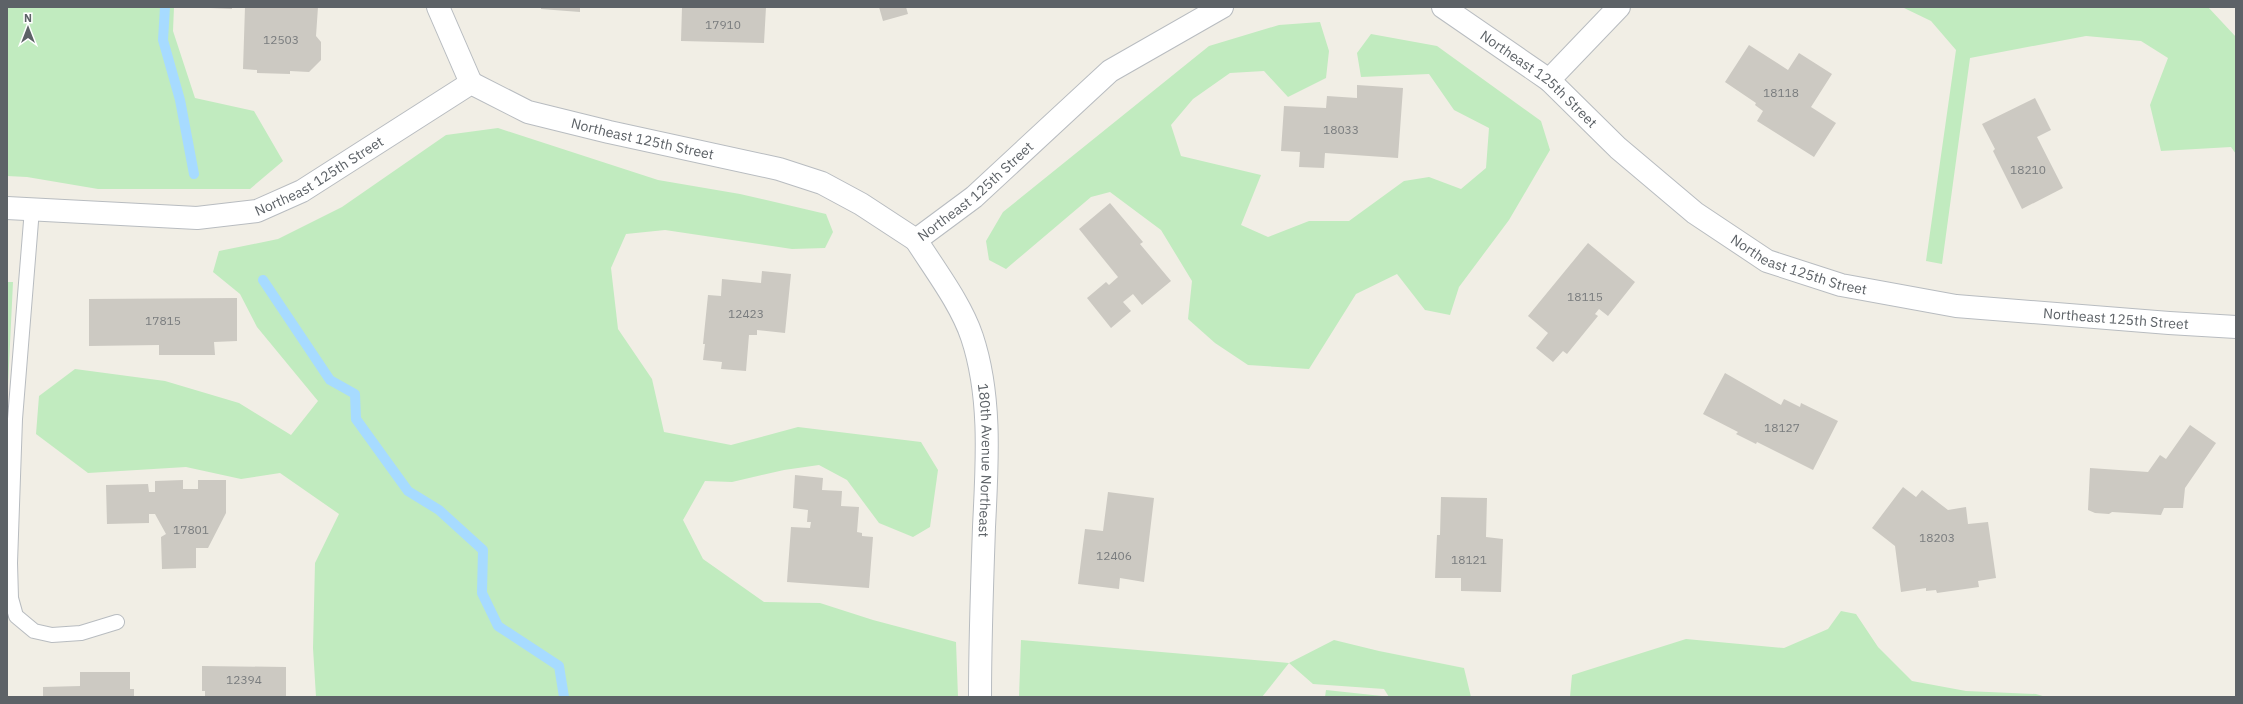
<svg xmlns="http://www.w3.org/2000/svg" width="2243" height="704" font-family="'IBM Plex Sans',sans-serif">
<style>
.green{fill:#c1ebbf}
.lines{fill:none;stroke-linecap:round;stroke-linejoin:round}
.stream{stroke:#a7dbff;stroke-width:10}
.building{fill:#ccc9c2}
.service-casing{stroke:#b8bcc0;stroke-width:16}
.minor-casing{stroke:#b8bcc0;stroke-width:24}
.service{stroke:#fff;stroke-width:14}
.minor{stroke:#fff;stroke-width:22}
.labels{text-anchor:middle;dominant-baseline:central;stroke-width:3;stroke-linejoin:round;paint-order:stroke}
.number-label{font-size:12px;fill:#797c7e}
.street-label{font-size:14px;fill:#5d6267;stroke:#fff}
</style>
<rect width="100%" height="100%" fill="#f1eee5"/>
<path class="green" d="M 7,7 L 174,7 L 173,31 L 195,98 L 254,111 L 283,161 L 250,189 L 98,189 L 27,177 L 7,176 Z
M 1902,7 L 2208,7 L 2236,37 L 2236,154 L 2231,147 L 2161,151 L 2150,105 L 2168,58 L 2141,41 L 2086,36 L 1970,58 L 1942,264 L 1926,261 L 1956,50 L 1931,21 Z
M 1320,22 L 1329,51 L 1326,78 L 1288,97 L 1264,71 L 1230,73 L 1193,99 L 1171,125 L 1181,156 L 1261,175 L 1241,225 L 1268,237 L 1309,221 L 1349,221 L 1404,181 L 1429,177 L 1461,189 L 1486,168 L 1489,128 L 1454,110 L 1429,74 L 1361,77 L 1357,53 L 1371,34 L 1437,46 L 1541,121 L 1550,150 L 1509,220 L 1459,287 L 1450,315 L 1425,310 L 1397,274 L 1356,294 L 1309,369 L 1248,365 L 1215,343 L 1188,319 L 1192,281 L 1161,230 L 1110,192 L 1091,197 L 1006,269 L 989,260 L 986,241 L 1003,212 L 1209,46 L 1279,25 Z
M 498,128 L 658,180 L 740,194 L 826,214 L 833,232 L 825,248 L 792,249 L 665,230 L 626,234 L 611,268 L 618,329 L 652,379 L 664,432 L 731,445 L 798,427 L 921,442 L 938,470 L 930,527 L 913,537 L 879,523 L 847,480 L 819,465 L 784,470 L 732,482 L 705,481 L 683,520 L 703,559 L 764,602 L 820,603 L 873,620 L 956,642 L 958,697 L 316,697 L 313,648 L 315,563 L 339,514 L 280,473 L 241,479 L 186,467 L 88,473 L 36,434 L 39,396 L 75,369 L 165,381 L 239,403 L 291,435 L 318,401 L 257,327 L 240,294 L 213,272 L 219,251 L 278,239 L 342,207 L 446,135 Z
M 7,282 L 13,282 L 7,406 Z
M 1841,611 L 1856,614 L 1878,647 L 1912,681 L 1966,691 L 2036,694 L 2046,697 L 1570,697 L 1572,675 L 1686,639 L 1784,648 L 1828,629 Z
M 1021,640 L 1289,663 L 1334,640 L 1379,651 L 1464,668 L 1471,697 L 1389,697 L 1384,689 L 1313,684 L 1289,663 L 1262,697 L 1019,697 Z
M 1326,690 L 1382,696 L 1381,697 L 1325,697 Z"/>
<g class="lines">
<path class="stream" d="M 165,7 L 163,40 L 180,100 L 194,174
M 263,280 L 330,380 L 355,394 L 356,419 L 408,491 L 439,510 L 483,550 L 482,593 L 498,626 L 559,666 L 564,697"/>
</g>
<path class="building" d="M 210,7 L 232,7 L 232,9 L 210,8 Z
M 245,7 L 318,7 L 316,36 L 321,42 L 321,60 L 309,72 L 290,71 L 290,74 L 257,73 L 257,70 L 243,69 Z
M 541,7 L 580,7 L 580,12 L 541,9 Z
M 682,7 L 766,7 L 764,43 L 681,41 Z
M 879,7 L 906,7 L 908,14 L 883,21 Z
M 1749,45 L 1788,70 L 1799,53 L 1832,74 L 1811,107 L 1836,123 L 1814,157 L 1757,121 L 1763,111 L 1755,105 L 1756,103 L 1725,82 Z
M 1357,85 L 1403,88 L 1398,158 L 1325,153 L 1324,168 L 1299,167 L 1300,152 L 1281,151 L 1284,106 L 1326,108 L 1327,96 L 1357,98 Z
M 2035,98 L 2051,130 L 2037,137 L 2063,188 L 2022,209 L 1993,151 L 1995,149 L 1982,124 Z
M 1110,203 L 1143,242 L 1140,244 L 1171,281 L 1142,305 L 1133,294 L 1123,302 L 1131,311 L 1111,328 L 1087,298 L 1106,282 L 1109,285 L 1118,277 L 1079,229 Z
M 1588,243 L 1635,282 L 1608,316 L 1599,309 L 1595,314 L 1598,316 L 1567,354 L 1563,351 L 1553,362 L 1536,348 L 1548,333 L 1528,316 Z
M 762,271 L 791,274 L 785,333 L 757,330 L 757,335 L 749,335 L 746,371 L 721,369 L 722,362 L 703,360 L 705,344 L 703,344 L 708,295 L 721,296 L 722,279 L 761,283 Z
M 237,298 L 237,341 L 214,342 L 215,355 L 159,355 L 159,345 L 89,346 L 89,299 Z
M 1725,373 L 1781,405 L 1784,399 L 1800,407 L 1801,403 L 1838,421 L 1813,470 L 1757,442 L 1756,444 L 1736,434 L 1738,432 L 1703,414 Z
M 2190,425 L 2216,443 L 2185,488 L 2183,508 L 2164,508 L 2161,515 L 2112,512 L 2109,514 L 2095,513 L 2088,510 L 2090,468 L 2148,472 L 2160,455 L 2166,459 Z
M 795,475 L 823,478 L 822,490 L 842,491 L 841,506 L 859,507 L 857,532 L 862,533 L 862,536 L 873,537 L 869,588 L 787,582 L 791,527 L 810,528 L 811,522 L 807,522 L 808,510 L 793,508 Z
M 183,480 L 183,489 L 198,489 L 198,480 L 226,480 L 226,513 L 208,548 L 196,548 L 196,568 L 162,569 L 161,537 L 166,534 L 155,514 L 149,514 L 149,523 L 107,524 L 106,485 L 148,484 L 149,492 L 155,492 L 155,481 Z
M 1903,487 L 1916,497 L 1922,490 L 1948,510 L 1966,507 L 1968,524 L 1988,522 L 1996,578 L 1978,581 L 1979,587 L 1937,593 L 1936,590 L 1926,591 L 1926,588 L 1901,592 L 1895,546 L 1872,528 Z
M 1108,492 L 1154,498 L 1144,582 L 1120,578 L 1119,589 L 1078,584 L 1085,529 L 1103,531 Z
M 1441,497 L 1487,498 L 1486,537 L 1503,539 L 1501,592 L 1461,591 L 1461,578 L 1435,578 L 1437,535 L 1440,535 Z
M 202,666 L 286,667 L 286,697 L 205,697 L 205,691 L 202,691 Z
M 80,672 L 130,672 L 130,689 L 134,689 L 134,697 L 43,697 L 43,687 L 80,686 Z"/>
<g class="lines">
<defs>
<path id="service" d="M 32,209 L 15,419 L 10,563 L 11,598 L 16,616 L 34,631 L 52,635 L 81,633 L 117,622"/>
<g id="minor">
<path d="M 438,7 L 471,83"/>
<path id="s1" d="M 1443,7 L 1549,80 L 1618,148 L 1695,213 L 1767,261 L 1841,285 L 1956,306 L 2169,323 L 2236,327"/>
<path d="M 1549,80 L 1619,7"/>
<path id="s2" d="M 7,208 L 197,218 L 257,211 L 302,191 L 471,83 L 528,112 L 609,132 L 779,169 L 822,183 L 861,204 L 916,240 L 974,197 L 1110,71 L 1222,7"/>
<path id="s3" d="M 916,240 C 935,270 961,304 972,337 C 992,397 987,465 984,527 C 982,584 980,640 980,697"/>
</g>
</defs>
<use href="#service" class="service-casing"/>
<use href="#minor" class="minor-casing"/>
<use href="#service" class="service"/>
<use href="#minor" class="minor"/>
</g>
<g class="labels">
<g class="number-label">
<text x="723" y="24">17910</text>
<text x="281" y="39">12503</text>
<text x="1781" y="92">18118</text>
<text x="1341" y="129">18033</text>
<text x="2028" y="169">18210</text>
<text x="1585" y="296">18115</text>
<text x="746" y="313">12423</text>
<text x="163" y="320">17815</text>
<text x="1782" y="427">18127</text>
<text x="191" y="529">17801</text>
<text x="1937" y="537">18203</text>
<text x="1114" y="555">12406</text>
<text x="1469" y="559">18121</text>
<text x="244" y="679">12394</text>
</g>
<g class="street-label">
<text stroke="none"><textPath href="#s1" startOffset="120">Northeast 125th Street</textPath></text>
<text stroke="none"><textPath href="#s2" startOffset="682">Northeast 125th Street</textPath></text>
<text stroke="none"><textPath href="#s2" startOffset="322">Northeast 125th Street</textPath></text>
<text stroke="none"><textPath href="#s2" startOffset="1054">Northeast 125th Street</textPath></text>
<text stroke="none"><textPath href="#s1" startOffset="444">Northeast 125th Street</textPath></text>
<text stroke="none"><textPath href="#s1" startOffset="768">Northeast 125th Street</textPath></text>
<text stroke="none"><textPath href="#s3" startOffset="237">180th Avenue Northeast</textPath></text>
</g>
</g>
<rect width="2243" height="704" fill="none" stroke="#5d6267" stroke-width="16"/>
<g transform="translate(28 28)" stroke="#ffffff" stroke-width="3" paint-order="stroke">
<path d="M0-3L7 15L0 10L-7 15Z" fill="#5d6267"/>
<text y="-6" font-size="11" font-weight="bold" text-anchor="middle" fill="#5d6267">N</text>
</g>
</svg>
